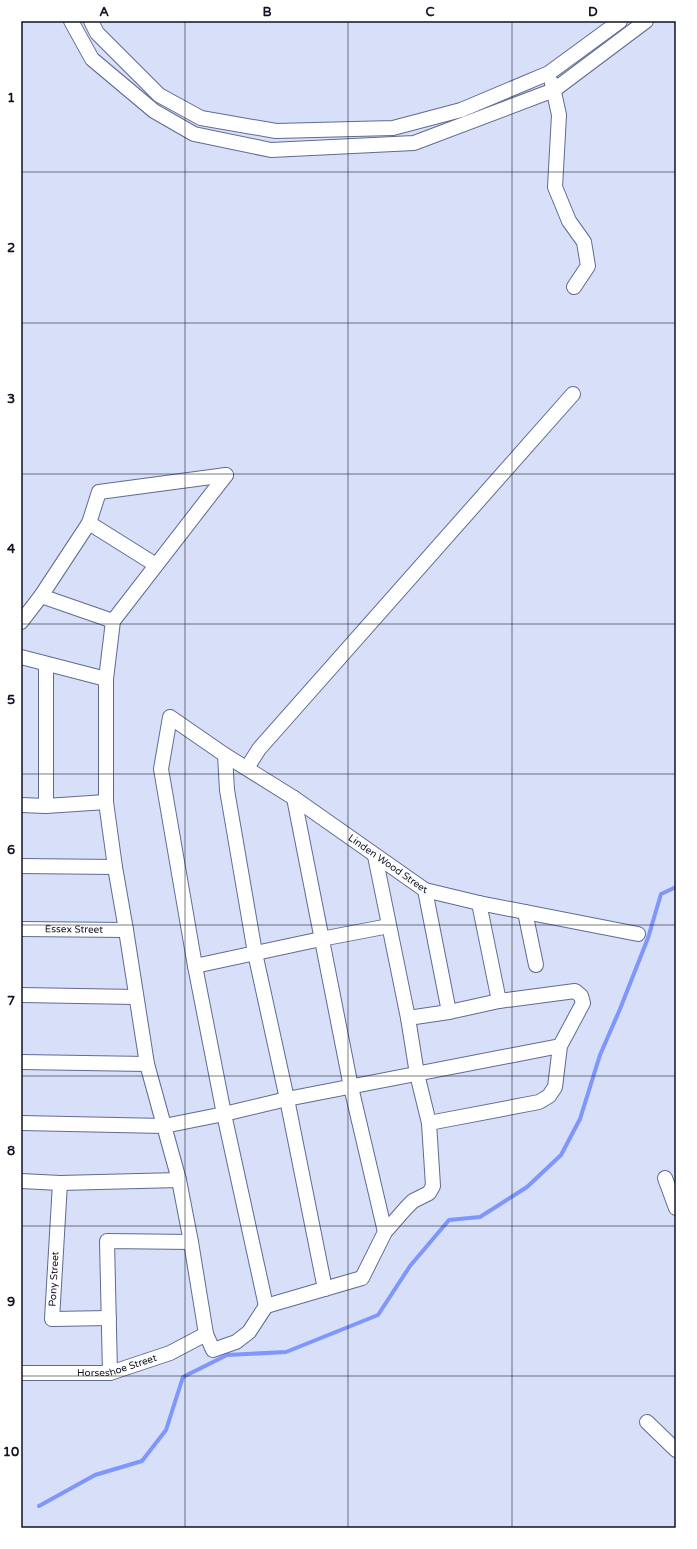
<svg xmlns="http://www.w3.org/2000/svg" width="697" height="1549" font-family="'Varela Round',sans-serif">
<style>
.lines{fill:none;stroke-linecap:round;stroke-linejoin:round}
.stream{stroke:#7f96fd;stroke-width:4}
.minor-casing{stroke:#616b92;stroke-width:16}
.minor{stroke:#fff;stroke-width:14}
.grid{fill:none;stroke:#101322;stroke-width:1;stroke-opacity:0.55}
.labels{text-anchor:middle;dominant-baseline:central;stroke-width:3;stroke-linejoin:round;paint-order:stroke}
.street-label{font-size:10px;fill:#101322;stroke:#fff}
.neatline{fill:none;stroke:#101322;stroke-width:1.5}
.grid-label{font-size:13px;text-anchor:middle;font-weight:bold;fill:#101322}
</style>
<rect width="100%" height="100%" fill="#d7dff9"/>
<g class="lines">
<path class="stream" d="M 39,1506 L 95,1475 L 142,1461 L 166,1430 L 183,1377 L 227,1355 L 286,1352 L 378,1315 L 410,1266 L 449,1220 L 480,1217 L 527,1187 L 561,1155 L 580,1119 L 600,1055 L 620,1009 L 648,938 L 661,894 L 676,887"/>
<defs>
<g id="minor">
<path d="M 71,21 L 92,59 L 154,111 L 194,134 L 271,150 L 414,143 L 554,90 L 646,21"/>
<path d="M 91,21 L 97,33 L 159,95 L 201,118 L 276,131 L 393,128 L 461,110 L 549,73 L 620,21"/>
<path d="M 552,83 L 559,115 L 555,187 L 569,221 L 584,242 L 588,266 L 574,287"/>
<path d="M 226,475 L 113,621 L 106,679 L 106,802 L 115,867 L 126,930 L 147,1064 L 179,1180 L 191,1242 L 206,1334 L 213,1350 L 236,1342 L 249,1332 L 266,1306 L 362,1278 L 385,1232 L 406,1208 L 413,1201 L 429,1193 L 433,1186 L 429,1123 L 417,1074 L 408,1018 L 375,856"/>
<path d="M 89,523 L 156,565"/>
<path d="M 41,596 L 113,621"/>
<path d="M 21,622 L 41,596 L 89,523 L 99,492 L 226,475"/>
<path d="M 21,657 L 106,679"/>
<path d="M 225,755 L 227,790 L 255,953 L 287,1099 L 325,1289"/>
<path d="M 247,768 L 259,749 L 573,394"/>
<path d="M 294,798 L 351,1087 L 385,1232"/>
<path d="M 21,805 L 46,806 L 106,802"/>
<path d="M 46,806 L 46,664"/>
<path d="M 21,866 L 115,867"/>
<path d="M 425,890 L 449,1012"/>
<path d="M 479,903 L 499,1001"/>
<path d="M 525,912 L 536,965"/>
<path id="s1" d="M 21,929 L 126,930"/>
<path d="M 195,966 L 321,939 L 389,926"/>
<path d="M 21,995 L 136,997"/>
<path d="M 408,1018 L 449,1012 L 499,1001 L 575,991 L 581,996 L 583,1003 L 560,1046 L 555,1087 L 549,1096 L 539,1102 L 429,1123"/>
<path d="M 21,1062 L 147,1064"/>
<path d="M 21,1123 L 164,1126 L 224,1114 L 287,1099 L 560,1046"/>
<path d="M 665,1178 L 676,1208"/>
<path d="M 21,1181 L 60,1183 L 179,1180"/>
<path d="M 60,1183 L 52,1319 L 109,1318"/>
<path id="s2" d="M 266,1306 L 224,1114 L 195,966 L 161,769 L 170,717 L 225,755 L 294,798 L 425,890 L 479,903 L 638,934"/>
<path id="s3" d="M 21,1373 L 110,1373 L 170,1353 L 206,1334"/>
<path d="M 110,1373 L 107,1241 L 191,1242"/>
<path d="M 647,1422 L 676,1450"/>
</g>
</defs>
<use href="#minor" class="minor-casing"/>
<use href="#minor" class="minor"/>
</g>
<path class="grid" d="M 185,21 L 185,1528M 348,21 L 348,1528M 512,21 L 512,1528M 21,172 L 676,172M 21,323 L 676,323M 21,474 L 676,474M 21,624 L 676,624M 21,774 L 676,774M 21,925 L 676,925M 21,1076 L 676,1076M 21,1226 L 676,1226M 21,1376 L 676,1376"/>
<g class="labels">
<g class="street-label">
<text stroke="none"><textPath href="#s2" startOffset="863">Linden Wood Street</textPath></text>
<text stroke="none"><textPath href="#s1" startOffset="53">Essex Street</textPath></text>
<text transform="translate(54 1279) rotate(-87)">Pony Street</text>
<text stroke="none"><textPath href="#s3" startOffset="97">Horseshoe Street</textPath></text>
</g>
</g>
<rect width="697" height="1549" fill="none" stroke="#ffffff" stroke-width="44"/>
<rect x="22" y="22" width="653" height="1505" class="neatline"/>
<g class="grid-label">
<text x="104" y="16">A</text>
<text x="267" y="16">B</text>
<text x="430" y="16">C</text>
<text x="593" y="16">D</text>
<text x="11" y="102">1</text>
<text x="11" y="252">2</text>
<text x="11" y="403">3</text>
<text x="11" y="553">4</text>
<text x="11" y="704">5</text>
<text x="11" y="854">6</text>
<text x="11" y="1005">7</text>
<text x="11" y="1155">8</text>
<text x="11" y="1306">9</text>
<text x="11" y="1456">10</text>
</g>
</svg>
